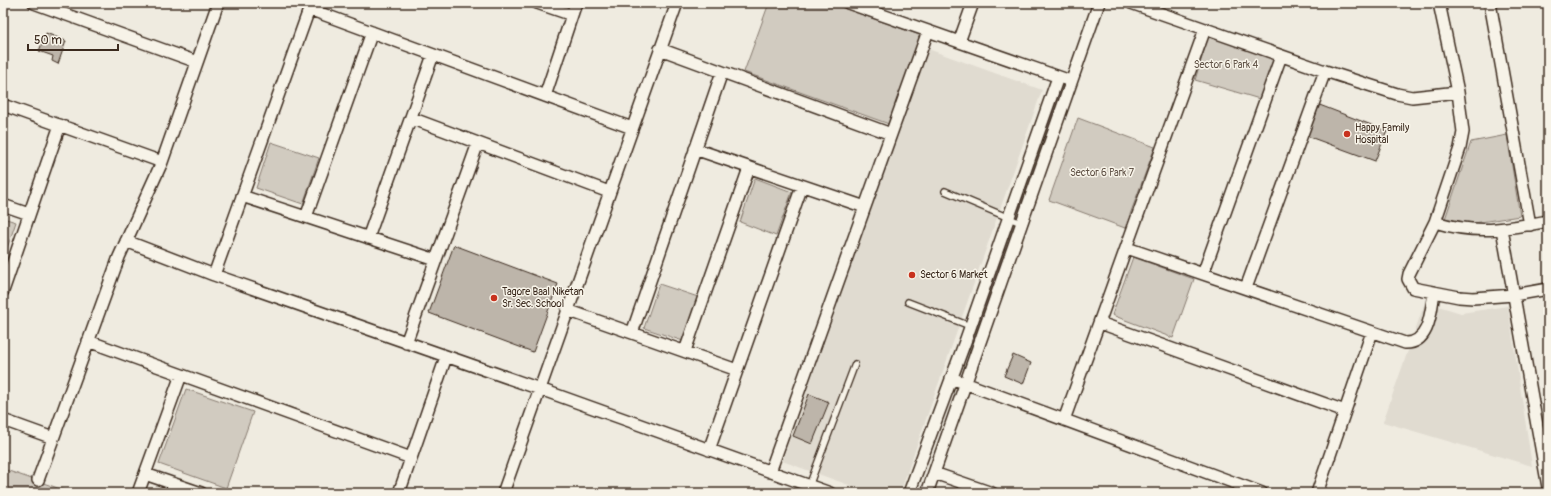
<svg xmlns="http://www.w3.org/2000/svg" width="1551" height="496" font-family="Pangolin,sans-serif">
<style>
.built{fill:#e0dbd0}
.green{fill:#d1cbc0;stroke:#867a6f}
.building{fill:#bdb5aa;stroke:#3b2a1e}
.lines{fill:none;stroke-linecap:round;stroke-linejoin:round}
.service-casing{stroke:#3b2a1e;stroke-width:8}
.minor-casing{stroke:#3b2a1e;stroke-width:14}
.service{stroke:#f7f3e8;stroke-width:5.5}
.minor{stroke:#f7f3e8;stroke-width:11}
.poi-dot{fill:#c8321e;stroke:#f7f3e8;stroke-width:1.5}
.labels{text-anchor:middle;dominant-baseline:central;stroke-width:3;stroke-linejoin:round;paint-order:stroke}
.park-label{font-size:10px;fill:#605246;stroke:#f7f3e8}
.poi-label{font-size:10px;fill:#3b2a1e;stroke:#f7f3e8;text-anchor:start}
</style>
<rect width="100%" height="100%" fill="#efebe0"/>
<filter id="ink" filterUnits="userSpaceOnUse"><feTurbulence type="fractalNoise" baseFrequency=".025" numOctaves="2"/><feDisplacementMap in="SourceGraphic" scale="8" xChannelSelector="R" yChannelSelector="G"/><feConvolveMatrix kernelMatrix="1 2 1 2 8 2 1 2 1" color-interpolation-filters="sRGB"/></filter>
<g filter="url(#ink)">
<path class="built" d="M 928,49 L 1042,90 L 900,493 L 871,493 L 782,461 Z
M 1425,302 L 1461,313 L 1508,306 L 1532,466 L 1383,422 Z"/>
<path class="green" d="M 769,3 L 829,3 L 920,35 L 889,124 L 744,72 Z
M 1209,34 L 1277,58 L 1263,100 L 1195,80 Z
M 1078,118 L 1155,147 L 1125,228 L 1049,200 Z
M 1507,135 L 1520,216 L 1474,223 L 1445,219 L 1471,142 Z
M 271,142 L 319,158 L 303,204 L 256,188 Z
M 755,178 L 792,192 L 776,236 L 740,222 Z
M 3,218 L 16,222 L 3,260 Z
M 1133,257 L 1194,279 L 1173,338 L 1112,315 Z
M 659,284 L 698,297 L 683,341 L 644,328 Z
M 186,389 L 253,412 L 226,488 L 159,464 Z
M 3,469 L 72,493 L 3,493 Z"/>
<path class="building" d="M 46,33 L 66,41 L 58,64 L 52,61 L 53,56 L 39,51 Z
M 1317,104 L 1387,131 L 1375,161 L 1307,136 Z
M 454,245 L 558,284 L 533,352 L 429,313 Z
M 1013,355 L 1031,363 L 1023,384 L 1004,376 Z
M 809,394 L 829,402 L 812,444 L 793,436 Z"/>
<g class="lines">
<defs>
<path id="service" d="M 945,191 L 1021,223
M 908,302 L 970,326
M 809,486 L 855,364"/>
<path id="minor" d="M 34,3 L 197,62
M 537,3 L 572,15
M 848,3 L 1065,79
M 1131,3 L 1325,71 L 1397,94 L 1412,97 L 1458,92
M 1439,3 L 1458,92 L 1463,132 L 1460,148 L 1435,222 L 1409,274 L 1408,279 L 1413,288 L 1459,297 L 1473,298 L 1514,295 L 1548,289
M 1490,3 L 1530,225
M 309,9 L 632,128
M 959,42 L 973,3
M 660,49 L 891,134
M 545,96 L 576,3
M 3,105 L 162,162
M 411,118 L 609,192
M 695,149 L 865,207
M 242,196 L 436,260
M 3,205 L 29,214
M 306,217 L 372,32
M 1435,222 C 1477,235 1506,229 1548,221
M 1502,229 L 1548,487
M 368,238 L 433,55
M 126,241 L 214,275 L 540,389 L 830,493
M 1127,248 L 1405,343 C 1430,344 1431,310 1434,292
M 1203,274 L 1281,56
M 214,275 L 311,4
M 1246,288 L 1325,71
M 3,291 L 60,125
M 567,310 L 737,370
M 1100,323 L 1345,411
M 632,333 L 722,72
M 88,341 L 411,458
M 406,343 L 478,143
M 685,351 L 749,168
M 951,378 L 1262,493
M 3,420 L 53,438
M 1064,420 L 1205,29
M 709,450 L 802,186
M 770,472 L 928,31
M 934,473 L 992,493
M 145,474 L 201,493
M 38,480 L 119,257 L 162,162 L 218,3
M 138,493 L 181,375
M 399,493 L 446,357
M 503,493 L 677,3
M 909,493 L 966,339 L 1058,77
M 927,493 L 1099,3
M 1317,493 L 1372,332"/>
</defs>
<use href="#service" class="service-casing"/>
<use href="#minor" class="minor-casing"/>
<use href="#service" class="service"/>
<use href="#minor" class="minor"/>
</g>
</g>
<g class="poi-dot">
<circle cx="1347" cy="134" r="4"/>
<circle cx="912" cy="275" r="4"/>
<circle cx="494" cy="298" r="4"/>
</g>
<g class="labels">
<g class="park-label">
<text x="1226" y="65">Sector 6 Park 4</text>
<text x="1102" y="173">Sector 6 Park 7</text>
</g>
<g class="poi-label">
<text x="1355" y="128">Happy Family<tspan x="1355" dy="12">Hospital</tspan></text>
<text x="920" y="275">Sector 6 Market</text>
<text x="502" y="292">Tagore Baal Niketan<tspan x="502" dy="12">Sr. Sec. School</tspan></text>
</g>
</g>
<rect width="1551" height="496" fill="none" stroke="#f7f3e8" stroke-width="16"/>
<rect x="8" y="8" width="1535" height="480" fill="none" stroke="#3b2a1e" stroke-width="1.5" filter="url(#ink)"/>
<path d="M28 44v6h90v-6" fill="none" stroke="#3b2a1e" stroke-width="2"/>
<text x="34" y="44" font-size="12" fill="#3b2a1e" stroke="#f7f3e8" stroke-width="3" paint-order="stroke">50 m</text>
</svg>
